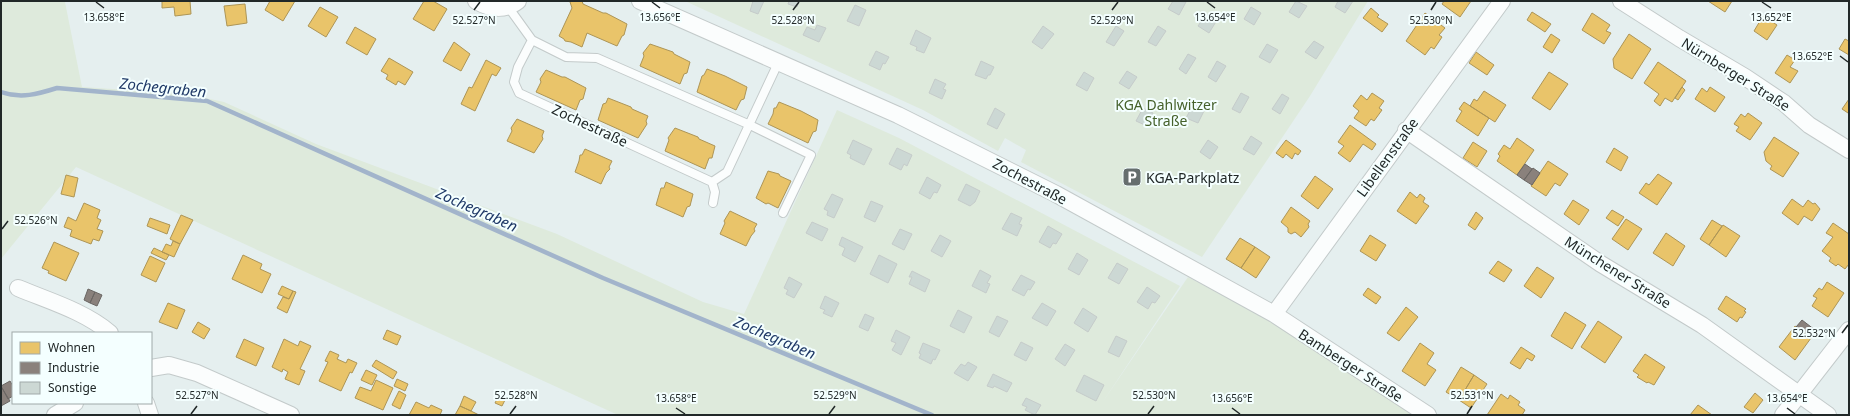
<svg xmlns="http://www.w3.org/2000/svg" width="1850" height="416" font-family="'Noto Sans',sans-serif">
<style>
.green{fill:#deeadc}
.homes{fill:#e9c46a;stroke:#ad9556}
.industry{fill:#8a817c;stroke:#6a6663}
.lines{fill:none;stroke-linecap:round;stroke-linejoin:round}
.stream{stroke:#a2b4cb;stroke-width:4.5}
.building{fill:#ccd8d4;stroke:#c5cbca}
.lane-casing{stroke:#c3caca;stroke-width:10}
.street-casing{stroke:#c3caca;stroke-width:18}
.lane{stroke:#fbfdfd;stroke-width:8}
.street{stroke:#fbfdfd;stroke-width:16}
.ticks{fill:none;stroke:#212828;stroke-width:1.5}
.labels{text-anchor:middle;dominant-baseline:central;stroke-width:4;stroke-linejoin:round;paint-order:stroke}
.street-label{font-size:14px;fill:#212828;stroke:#f4ffff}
.park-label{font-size:14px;fill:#45612b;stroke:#f4ffff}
.poi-label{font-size:14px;fill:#212828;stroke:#f4ffff;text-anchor:start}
.water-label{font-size:15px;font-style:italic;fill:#1f3967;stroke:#f4ffff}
.ticks-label{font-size:10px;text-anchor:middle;fill:#212828;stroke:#f4ffff;stroke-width:4;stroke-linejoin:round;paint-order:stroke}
</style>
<rect width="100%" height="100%" fill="#e5efef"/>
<path class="green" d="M 1,1 L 65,2 L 82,87 L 157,92 L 177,92 L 224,102 L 316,144 L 557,234 L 703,302 L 744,314 L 837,110 L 899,138 L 1180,286 L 1102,403 L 1188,277 L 1265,318 L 1415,415 L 618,415 L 76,167 L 1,259 Z
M 685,1 L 1368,1 L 1310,96 L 1202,257 L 1021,162 L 1026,150 L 1005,138 L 998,151 L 923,110 Z"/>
<path class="homes" d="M 162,1 L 190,1 L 191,14 L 175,16 L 174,7 L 162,8 Z
M 270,1 L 295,1 L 283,21 L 265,10 Z
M 424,1 L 433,1 L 447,9 L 434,31 L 413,19 Z
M 573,1 L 582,1 L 583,4 L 603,13 L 606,13 L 627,24 L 624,35 L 622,36 L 617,46 L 587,33 L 582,47 L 571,42 L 565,41 L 564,39 L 559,36 L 572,8 L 570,2 Z
M 1444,1 L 1471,1 L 1460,17 L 1442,4 Z
M 1708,1 L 1732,1 L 1725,12 Z
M 245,4 L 247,23 L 227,26 L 224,6 Z
M 320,7 L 338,17 L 326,37 L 308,26 Z
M 1371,8 L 1379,15 L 1377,17 L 1388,24 L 1382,32 L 1363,18 Z
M 1532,12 L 1551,24 L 1545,32 L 1527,20 Z
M 1425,13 L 1445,28 L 1439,35 L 1442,37 L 1434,49 L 1431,47 L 1425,55 L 1406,41 Z
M 1592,13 L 1610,25 L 1606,31 L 1611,33 L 1604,44 L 1582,30 Z
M 1763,16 L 1777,25 L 1767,40 L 1754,31 Z
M 355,27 L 376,39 L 367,55 L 346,43 Z
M 1551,34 L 1560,40 L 1552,53 L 1543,47 Z
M 1629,34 L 1651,49 L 1632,79 L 1614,68 L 1613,59 Z
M 1845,39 L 1849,41 L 1849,55 L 1839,49 Z
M 454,42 L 470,54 L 461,71 L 443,61 Z
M 650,44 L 673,52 L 674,54 L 690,62 L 687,73 L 684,74 L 680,84 L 640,66 L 644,56 L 643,53 Z
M 1476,52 L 1494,65 L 1487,75 L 1469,63 Z
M 1787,55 L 1795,60 L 1790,67 L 1798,71 L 1790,83 L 1775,73 Z
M 389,58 L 413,72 L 405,85 L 398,81 L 396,85 L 386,79 L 388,75 L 381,71 Z
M 486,60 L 501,68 L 496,76 L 492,74 L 475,111 L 461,104 L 469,87 L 472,88 Z
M 1658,62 L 1686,81 L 1672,102 L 1665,98 L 1660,106 L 1654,101 L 1659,94 L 1644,83 Z
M 707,69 L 725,76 L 747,87 L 744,99 L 741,100 L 736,110 L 697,92 L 702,76 L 704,75 Z
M 546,70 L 562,77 L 565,77 L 586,88 L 583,99 L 580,100 L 576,110 L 536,92 L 541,82 L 540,79 Z
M 1549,72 L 1568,84 L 1550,110 L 1532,98 Z
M 1682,87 L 1685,90 L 1678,100 L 1675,98 Z
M 1710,87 L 1725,97 L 1715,112 L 1695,99 L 1702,88 L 1707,92 Z
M 1484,91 L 1506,105 L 1495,122 L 1470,106 L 1474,99 L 1477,101 Z
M 1372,93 L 1384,101 L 1379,108 L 1382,110 L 1374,121 L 1371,119 L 1366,126 L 1354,118 L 1359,111 L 1353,106 L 1361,95 L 1367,100 Z
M 608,98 L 631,107 L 632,109 L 648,116 L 646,121 L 647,124 L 638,138 L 598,120 L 603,104 L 606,103 Z
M 1849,99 L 1849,112 L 1848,113 L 1842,109 Z
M 779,102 L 801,111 L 818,120 L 816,131 L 813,132 L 808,143 L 768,124 L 773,114 L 774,108 L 776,108 Z
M 1464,102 L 1489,118 L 1478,136 L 1456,121 L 1462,111 L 1459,109 Z
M 1748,113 L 1762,123 L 1750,140 L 1736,131 L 1739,127 L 1734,124 L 1741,114 L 1745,117 Z
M 517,119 L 544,131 L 542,136 L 543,139 L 534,153 L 507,141 L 512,131 L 511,128 Z
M 1350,125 L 1376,144 L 1372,150 L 1363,144 L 1350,162 L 1338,153 L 1344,146 L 1338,142 Z
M 675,128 L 698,137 L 699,139 L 715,146 L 712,158 L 709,158 L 705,169 L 665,151 L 669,140 L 668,138 Z
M 1774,137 L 1799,153 L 1783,177 L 1770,169 L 1772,166 L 1766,161 L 1764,152 Z
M 1517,138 L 1534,150 L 1517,175 L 1497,161 L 1500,156 L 1498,154 L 1504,145 L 1510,149 Z
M 1286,140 L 1301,151 L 1298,155 L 1295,153 L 1292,159 L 1286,154 L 1283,158 L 1276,153 Z
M 1473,142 L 1487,151 L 1477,167 L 1463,158 Z
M 1614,148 L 1628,157 L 1621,171 L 1606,162 Z
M 585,149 L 612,161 L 609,167 L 610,169 L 606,173 L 601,184 L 575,172 L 579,161 L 580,155 L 582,155 Z
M 1548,161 L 1568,174 L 1560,186 L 1555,183 L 1546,196 L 1531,186 Z
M 768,171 L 779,174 L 780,176 L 791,181 L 778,208 L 768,203 L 766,204 L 756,198 Z
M 1658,174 L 1672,183 L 1657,205 L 1639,193 L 1646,183 L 1649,185 Z
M 66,175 L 78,178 L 74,197 L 61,194 Z
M 1315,176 L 1333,189 L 1318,209 L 1301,196 Z
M 666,182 L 693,194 L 690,206 L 687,207 L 683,217 L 656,205 L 661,188 L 664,188 Z
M 1410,192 L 1417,198 L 1420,194 L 1425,198 L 1423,202 L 1429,206 L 1416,224 L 1397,211 Z
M 1792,199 L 1803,207 L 1808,200 L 1813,204 L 1815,203 L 1820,209 L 1812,221 L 1804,216 L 1798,225 L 1782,213 Z
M 1573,200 L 1589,210 L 1579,225 L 1564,214 Z
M 84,203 L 100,210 L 97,218 L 101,220 L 97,229 L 103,231 L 99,241 L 93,239 L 91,244 L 70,236 L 72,230 L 64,227 L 68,217 L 76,221 Z
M 1291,207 L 1310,221 L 1308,224 L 1309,227 L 1301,237 L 1295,232 L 1291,234 L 1288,232 L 1288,228 L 1281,222 Z
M 1612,210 L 1624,217 L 1618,226 L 1606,218 Z
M 730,211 L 757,224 L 754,229 L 755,231 L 751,236 L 746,246 L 720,234 L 725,223 L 724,221 Z
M 1476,212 L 1483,218 L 1475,230 L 1468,225 Z
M 181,215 L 193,220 L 180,244 L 170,239 Z
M 150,218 L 170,225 L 167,234 L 147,226 Z
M 1626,219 L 1642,229 L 1628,250 L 1612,239 Z
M 1712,220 L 1722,226 L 1709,245 L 1700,239 Z
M 1833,223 L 1849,234 L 1849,264 L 1845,269 L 1838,264 L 1836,266 L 1829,261 L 1831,258 L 1822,251 L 1833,237 L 1826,233 Z
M 1723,225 L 1740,236 L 1726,257 L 1709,245 Z
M 1666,233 L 1685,246 L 1673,266 L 1653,253 Z
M 1370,235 L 1386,245 L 1376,261 L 1360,251 Z
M 1240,238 L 1255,247 L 1241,268 L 1226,259 Z
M 173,241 L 180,244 L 174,257 L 162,252 L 166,244 L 171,246 Z
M 54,242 L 79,253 L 66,281 L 48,273 L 49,271 L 42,268 Z
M 1255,247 L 1270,257 L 1256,278 L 1241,268 Z
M 154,248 L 169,255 L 166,260 L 151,253 Z
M 243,255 L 262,264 L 260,269 L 271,274 L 262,293 L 232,279 Z
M 150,256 L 165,263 L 156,282 L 141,275 Z
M 1498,261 L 1512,270 L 1504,282 L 1489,273 Z
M 1537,267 L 1554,278 L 1541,298 L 1524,286 Z
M 1827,282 L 1844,293 L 1828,317 L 1812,306 L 1817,298 L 1813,296 L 1819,288 L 1822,290 Z
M 282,286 L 293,291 L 289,299 L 278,294 Z
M 1368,288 L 1381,297 L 1376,304 L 1363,295 Z
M 293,291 L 296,292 L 287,313 L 277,308 L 283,297 L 289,299 Z
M 1726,296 L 1746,309 L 1744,311 L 1746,312 L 1742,318 L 1740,317 L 1737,322 L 1718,309 Z
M 168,303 L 185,310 L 177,329 L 159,322 Z
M 1406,307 L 1418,317 L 1399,341 L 1387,333 Z
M 1565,312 L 1586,325 L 1572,349 L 1551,336 Z
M 1598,321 L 1622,337 L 1605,363 L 1581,347 Z
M 198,322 L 210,329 L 204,339 L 192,332 Z
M 1795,326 L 1811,338 L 1795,360 L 1779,347 Z
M 387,330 L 401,336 L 397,345 L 383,339 Z
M 244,339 L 264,348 L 256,366 L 236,357 Z
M 284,339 L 298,346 L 300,341 L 311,346 L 300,369 L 305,371 L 299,385 L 285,379 L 288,372 L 283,369 L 282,372 L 272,367 Z
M 1420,343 L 1434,353 L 1427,364 L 1436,370 L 1425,386 L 1402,371 Z
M 1521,347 L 1535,356 L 1532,361 L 1527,358 L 1520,369 L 1510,363 Z
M 330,351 L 339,355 L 337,359 L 346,363 L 348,359 L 357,363 L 352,373 L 350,372 L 341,391 L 319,381 L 328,362 L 325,361 Z
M 1645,354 L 1665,367 L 1654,385 L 1648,382 L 1647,383 L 1637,377 L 1639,375 L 1633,371 Z
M 376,360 L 397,372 L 393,379 L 372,366 Z
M 1461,367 L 1474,375 L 1459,400 L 1446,392 Z
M 366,370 L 377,375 L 372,385 L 361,380 Z
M 1474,375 L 1487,384 L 1471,408 L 1459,400 Z
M 397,379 L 408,384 L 405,391 L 394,386 Z
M 376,380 L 393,388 L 383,410 L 355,398 L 360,387 L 371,391 Z
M 399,391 L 406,395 L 400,409 L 392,405 Z
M 1755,393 L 1763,400 L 1753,413 L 1744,407 Z
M 1501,394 L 1508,399 L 1510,395 L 1520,402 L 1518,405 L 1525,410 L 1522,415 L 1487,415 Z
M 464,396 L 476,402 L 471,411 L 460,406 Z
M 498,397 L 505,400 L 502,406 L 495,403 Z
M 416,402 L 429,408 L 431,405 L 442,410 L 440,415 L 409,415 Z
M 1698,405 L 1712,415 L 1690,415 Z
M 460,406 L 471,411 L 479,415 L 455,415 Z"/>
<path class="industry" d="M 1525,164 L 1532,169 L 1524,180 L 1517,175 Z
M 1533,168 L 1540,173 L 1532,185 L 1524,180 Z
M 88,289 L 95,292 L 90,303 L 84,300 Z
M 95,292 L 102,295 L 97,306 L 90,303 Z
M 1802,320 L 1815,330 L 1810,337 L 1796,327 Z
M 10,381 L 13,386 L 13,396 L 8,399 L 1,386 Z
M 2,388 L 10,401 L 1,406 L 1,388 Z"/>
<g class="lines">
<path class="stream" d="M 1,92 C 21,99 38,94 57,88 L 207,101 L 603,278 L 932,415"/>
</g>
<path class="building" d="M 753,1 L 764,1 L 758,14 L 750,11 Z
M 789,1 L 799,1 L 797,7 L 788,4 Z
M 1173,1 L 1186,2 L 1179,15 L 1168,9 Z
M 1296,1 L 1307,6 L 1299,18 L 1289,12 Z
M 1338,1 L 1353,1 L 1345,13 L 1335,7 Z
M 855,5 L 866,10 L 859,26 L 847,21 Z
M 1251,7 L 1261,13 L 1254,25 L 1244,19 Z
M 1206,14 L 1217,20 L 1209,33 L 1198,26 Z
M 817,25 L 826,28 L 819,42 L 803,35 L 807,27 L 815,30 Z
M 1043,26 L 1054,34 L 1042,49 L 1032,42 Z
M 1116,26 L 1124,31 L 1114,46 L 1106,42 Z
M 1158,26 L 1166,31 L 1156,46 L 1148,42 Z
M 916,30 L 931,38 L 924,53 L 916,50 L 917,47 L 910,44 Z
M 1314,41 L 1324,47 L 1316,59 L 1305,52 Z
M 1267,44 L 1278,50 L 1270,63 L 1259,57 Z
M 876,51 L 889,57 L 885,64 L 883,63 L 880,70 L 869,65 Z
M 1188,54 L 1196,58 L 1186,74 L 1179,69 Z
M 981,61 L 994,67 L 990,75 L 988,75 L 986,79 L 975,75 Z
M 1217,61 L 1226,66 L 1216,82 L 1208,77 Z
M 1127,71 L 1137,77 L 1129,89 L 1119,83 Z
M 1084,72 L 1094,78 L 1087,91 L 1076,85 Z
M 935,79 L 946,84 L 943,89 L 946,90 L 942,99 L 929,93 Z
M 1241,93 L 1249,97 L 1240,113 L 1232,109 Z
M 1282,94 L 1289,98 L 1280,114 L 1272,109 Z
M 1193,105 L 1204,111 L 1198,123 L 1186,118 Z
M 995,108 L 1005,114 L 997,129 L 987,124 Z
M 1143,108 L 1153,113 L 1147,126 L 1136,121 Z
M 1251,136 L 1262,143 L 1254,155 L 1243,149 Z
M 853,140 L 872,149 L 864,165 L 850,158 L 851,155 L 847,153 Z
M 1208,140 L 1218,147 L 1210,159 L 1200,152 Z
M 897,148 L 912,155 L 907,166 L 904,164 L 901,170 L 889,164 Z
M 927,177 L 941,185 L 937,193 L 934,192 L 930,199 L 919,193 Z
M 966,184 L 980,191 L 975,202 L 970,206 L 958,200 Z
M 832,194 L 843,199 L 834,218 L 827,215 L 828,211 L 824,209 Z
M 871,201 L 883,206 L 875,222 L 864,217 Z
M 1011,213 L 1022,218 L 1019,224 L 1022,225 L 1017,236 L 1002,229 Z
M 812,222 L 828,229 L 822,241 L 806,233 Z
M 1048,226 L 1062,234 L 1056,244 L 1053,243 L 1050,248 L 1039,242 Z
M 900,229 L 912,234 L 904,250 L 892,244 Z
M 940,235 L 951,241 L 942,257 L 931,251 Z
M 842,237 L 863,247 L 855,262 L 842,255 L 845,248 L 839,245 Z
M 1077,253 L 1088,260 L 1079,275 L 1068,269 Z
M 879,255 L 897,264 L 888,283 L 870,274 Z
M 1117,263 L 1128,269 L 1119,284 L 1108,278 Z
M 980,270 L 991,276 L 987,283 L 990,284 L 986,293 L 972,286 Z
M 912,271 L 930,280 L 925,292 L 909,284 L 912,277 L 909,277 Z
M 1021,275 L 1035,282 L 1030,290 L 1028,289 L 1024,296 L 1012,290 Z
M 789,277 L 802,284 L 794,298 L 786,294 L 788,290 L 784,288 Z
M 1147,287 L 1160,296 L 1155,303 L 1152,302 L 1148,309 L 1137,302 Z
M 825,296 L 839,303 L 832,317 L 823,313 L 825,310 L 820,308 Z
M 1042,303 L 1056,311 L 1047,326 L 1032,318 Z
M 1083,308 L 1097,317 L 1088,332 L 1074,323 Z
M 958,310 L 972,317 L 964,333 L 950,326 Z
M 865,314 L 874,318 L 868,331 L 859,327 Z
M 997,316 L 1008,321 L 999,337 L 989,332 Z
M 896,330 L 910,337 L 901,355 L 892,350 L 896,343 L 891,341 Z
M 1116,336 L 1127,341 L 1119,357 L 1108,352 Z
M 1021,342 L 1033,348 L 1026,361 L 1014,355 Z
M 923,343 L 940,350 L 935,360 L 933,359 L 931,364 L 919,358 L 921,354 L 919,353 Z
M 1065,344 L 1075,350 L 1065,366 L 1055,359 Z
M 968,362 L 977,367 L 968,381 L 954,373 L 961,364 L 965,366 Z
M 993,374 L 1012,383 L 1007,392 L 994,386 L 993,388 L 987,386 Z
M 1084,375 L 1104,385 L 1096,401 L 1076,391 Z
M 1026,398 L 1041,405 L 1035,415 L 1025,410 L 1027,407 L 1022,405 Z"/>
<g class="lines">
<defs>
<path id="lane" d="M 509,8 L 532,40 L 566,57 L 597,58 L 750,125 L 811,155 L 783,213
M 532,40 L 518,67 L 514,82 L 519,93 L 712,182
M 713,203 L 715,192 L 712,182 L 727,172 L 779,61"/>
<path id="street" d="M 476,1 C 490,9 505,11 518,1
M 640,1 L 898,115 L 1056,194 L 1274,314 L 1428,415
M 1621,1 L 1679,38 L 1745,77 L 1784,103 L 1809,125 L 1849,150
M 1406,130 L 1601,264 L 1702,325 L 1828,415
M 18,288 C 49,301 84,311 110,333
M 1274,314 L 1502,1
M 151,368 L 169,365 L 197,373 L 291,415
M 146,403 L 150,415
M 55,415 L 75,403
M 1783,415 L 1849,330"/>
</defs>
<use href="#lane" class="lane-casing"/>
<use href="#street" class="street-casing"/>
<use href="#lane" class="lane"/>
<use href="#street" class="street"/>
</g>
<path class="ticks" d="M 96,2 L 104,8M 652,2 L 660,8M 1207,2 L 1215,8M 1762,2 L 1771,8M 474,10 L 480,2M 793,10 L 799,2M 1112,10 L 1118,2M 1431,10 L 1436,2M 1840,56 L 1848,62M 2,229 L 8,221M 1842,333 L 1848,325M 676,408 L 685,414M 1232,408 L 1240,414M 1787,408 L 1795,414M 191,414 L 197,406M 510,414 L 516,406M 829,414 L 835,406M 1148,414 L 1154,406M 1467,414 L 1472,406"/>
<defs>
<symbol id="parking-square" viewBox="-11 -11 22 22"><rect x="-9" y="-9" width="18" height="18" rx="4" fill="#666e6e" stroke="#f4ffff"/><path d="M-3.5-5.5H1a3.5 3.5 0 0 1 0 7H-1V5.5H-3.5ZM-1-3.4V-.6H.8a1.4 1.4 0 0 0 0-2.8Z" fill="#fff"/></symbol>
</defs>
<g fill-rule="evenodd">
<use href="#parking-square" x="1121" y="166" width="22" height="22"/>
</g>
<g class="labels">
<g class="street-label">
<text transform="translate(1736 74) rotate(32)">Nürnberger Straße</text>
<text transform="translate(590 125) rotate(25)">Zochestraße</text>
<text transform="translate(1387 157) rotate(-54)">Libellenstraße</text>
<text transform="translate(1030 181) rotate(28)">Zochestraße</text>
<text transform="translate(1618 272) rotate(32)">Münchener Straße</text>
<text transform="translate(1351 365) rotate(33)">Bamberger Straße</text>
</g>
<g class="park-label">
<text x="1166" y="104">KGA Dahlwitzer<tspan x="1166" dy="16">Straße</tspan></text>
</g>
<g class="poi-label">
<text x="1146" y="177">KGA-Parkplatz</text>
</g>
<g class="water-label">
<text transform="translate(163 87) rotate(6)">Zochegraben</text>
<text transform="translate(477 209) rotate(24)">Zochegraben</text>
<text transform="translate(775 337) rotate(23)">Zochegraben</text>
</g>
</g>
<g class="ticks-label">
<text x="104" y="21">13.658°E</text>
<text x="660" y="21">13.656°E</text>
<text x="1215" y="21">13.654°E</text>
<text x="1771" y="21">13.652°E</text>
<text x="474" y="24">52.527°N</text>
<text x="793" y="24">52.528°N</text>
<text x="1112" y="24">52.529°N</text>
<text x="1431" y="24">52.530°N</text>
<text x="1812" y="60">13.652°E</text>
<text x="36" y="224">52.526°N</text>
<text x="1814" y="337">52.532°N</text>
<text x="197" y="399">52.527°N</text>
<text x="516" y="399">52.528°N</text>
<text x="835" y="399">52.529°N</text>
<text x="1154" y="399">52.530°N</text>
<text x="1472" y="399">52.531°N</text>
<text x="676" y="402">13.658°E</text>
<text x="1232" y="402">13.656°E</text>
<text x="1787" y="402">13.654°E</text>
</g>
<rect width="1850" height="416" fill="none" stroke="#212828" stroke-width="4"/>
<rect x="12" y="332" width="140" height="72" fill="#f4ffff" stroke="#a0a9a9"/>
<rect x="20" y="342" width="20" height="12" fill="#e9c46a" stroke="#a0a9a9"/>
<text x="48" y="352" font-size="12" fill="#212828">Wohnen</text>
<rect x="20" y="362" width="20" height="12" fill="#8a817c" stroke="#a0a9a9"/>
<text x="48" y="372" font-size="12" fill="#212828">Industrie</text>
<rect x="20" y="382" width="20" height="12" fill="#ccd8d4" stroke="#a0a9a9"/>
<text x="48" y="392" font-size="12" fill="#212828">Sonstige</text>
</svg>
